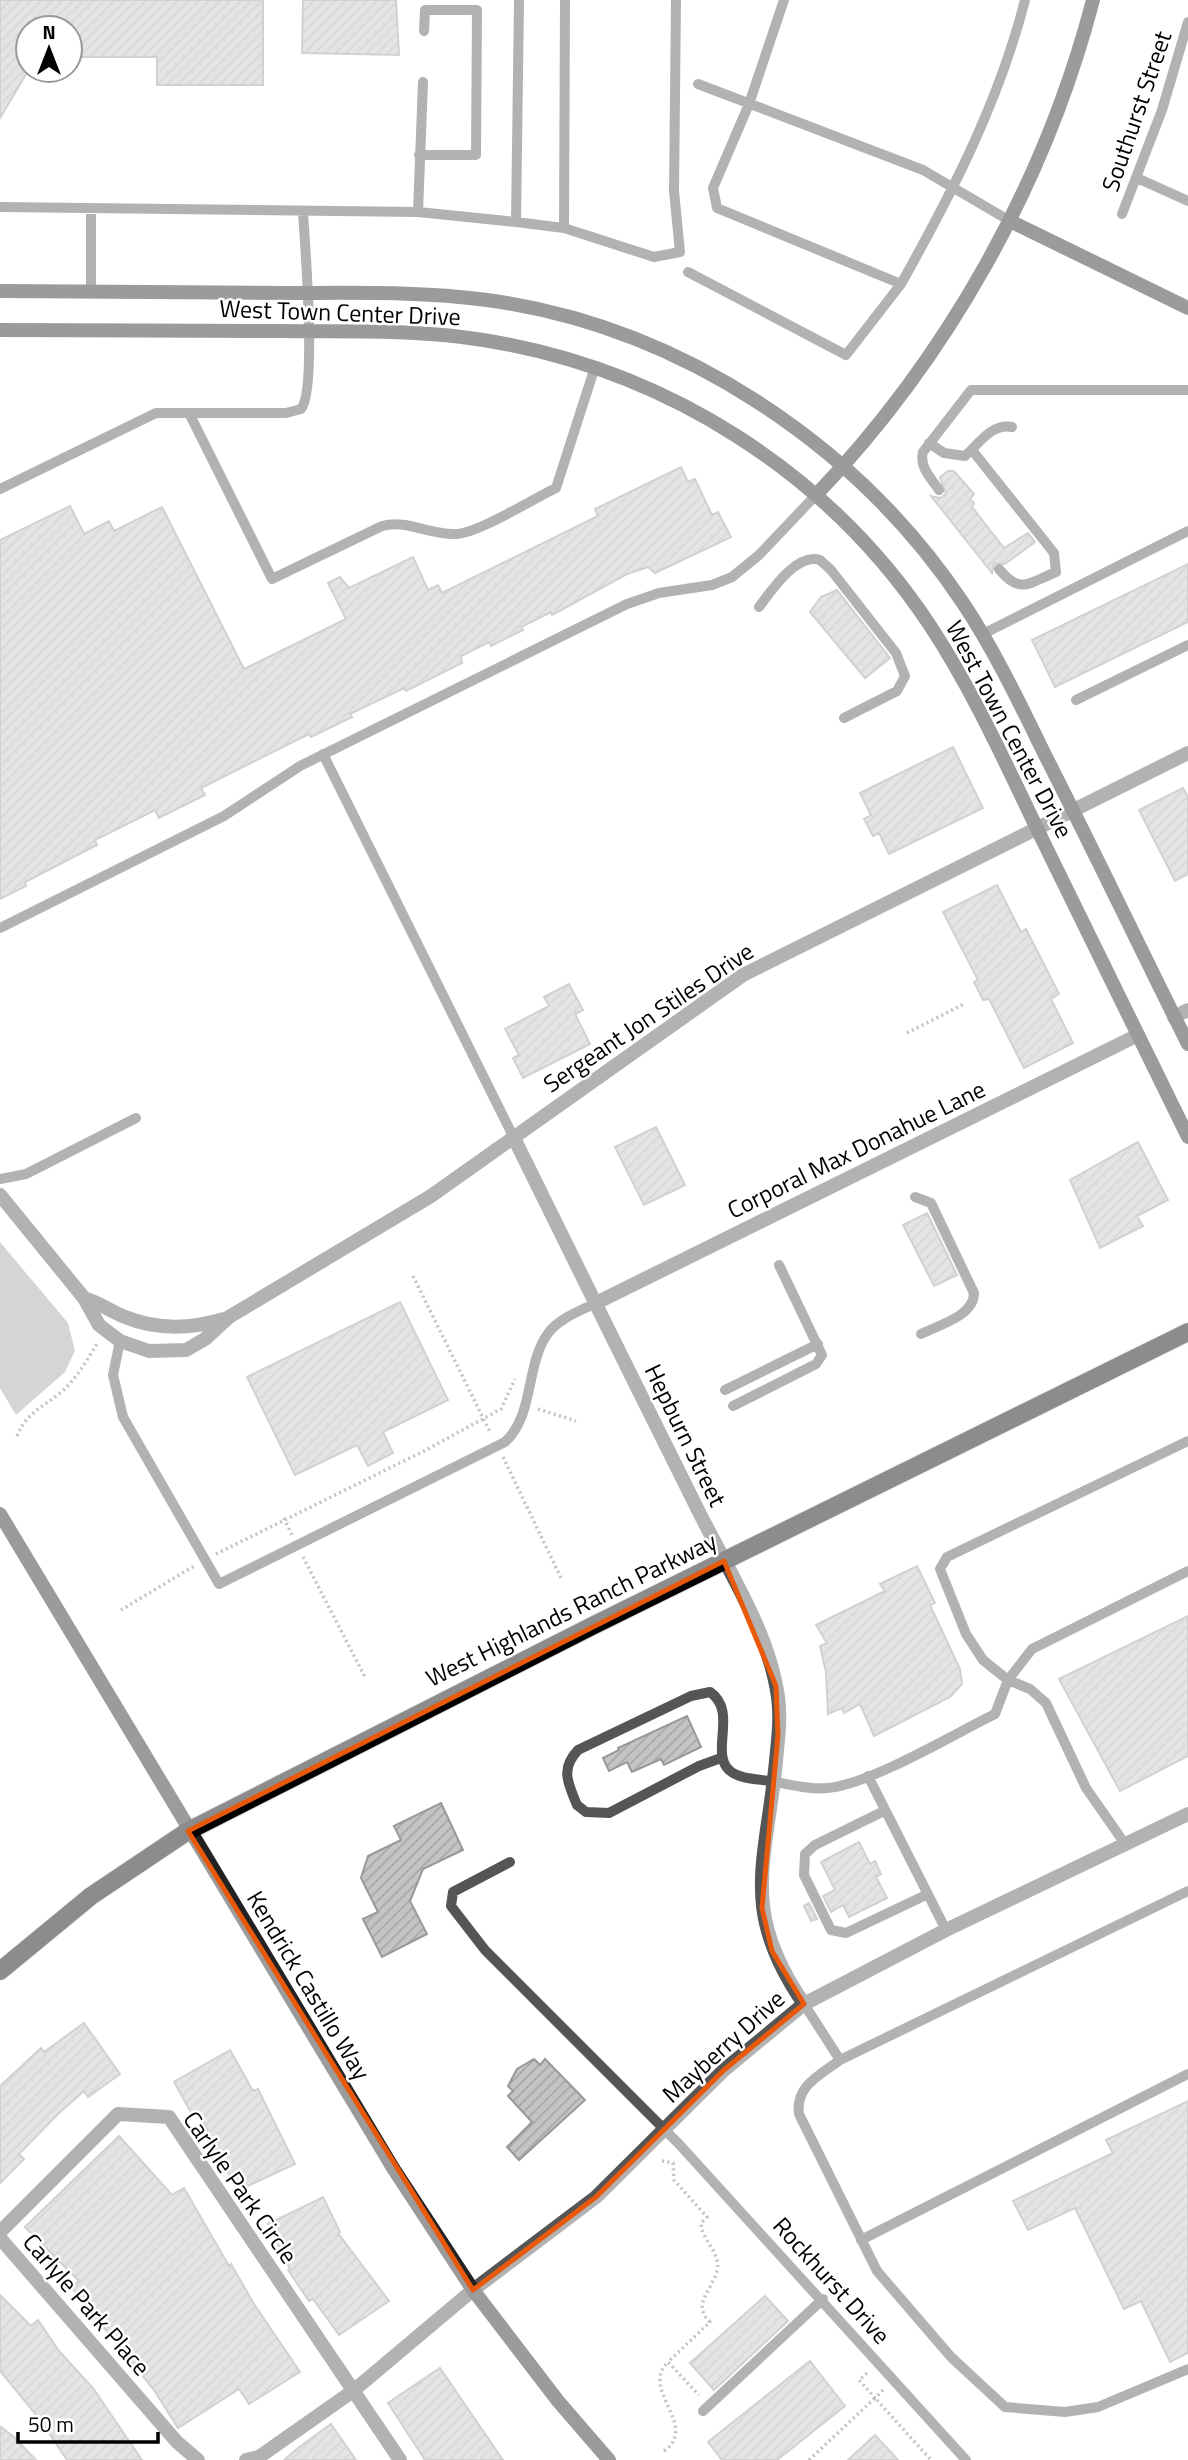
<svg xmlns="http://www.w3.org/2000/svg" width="1188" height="2460" font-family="'Titillium Web',sans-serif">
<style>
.water{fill:#a3a3a3}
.building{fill:url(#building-hatch);stroke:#999;stroke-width:2}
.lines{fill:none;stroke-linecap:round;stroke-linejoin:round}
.primary-casing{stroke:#dbdbdb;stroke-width:20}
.path{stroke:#777;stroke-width:3.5;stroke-dasharray:2 3.5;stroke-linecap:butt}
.lane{stroke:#555;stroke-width:10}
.street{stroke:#555;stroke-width:14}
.secondary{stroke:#222;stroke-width:14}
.primary{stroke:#000;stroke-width:18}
.marked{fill:none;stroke:#e8590c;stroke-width:5;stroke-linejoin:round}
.labels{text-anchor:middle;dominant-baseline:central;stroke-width:5;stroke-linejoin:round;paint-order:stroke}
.street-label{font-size:24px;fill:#000;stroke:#fff}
</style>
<defs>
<pattern id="building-hatch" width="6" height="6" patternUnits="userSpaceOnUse" patternTransform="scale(1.75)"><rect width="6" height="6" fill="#c4c4c4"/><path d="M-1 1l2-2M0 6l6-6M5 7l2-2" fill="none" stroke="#a7a7a7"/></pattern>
</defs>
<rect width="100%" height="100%" fill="#fff"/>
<path class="water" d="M 0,1242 L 68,1323 L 75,1351 L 65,1372 L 16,1415 L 0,1388 Z"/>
<path class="building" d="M 0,0 L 263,0 L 263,85 L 157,85 L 157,57 L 70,57 L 70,28 L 28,28 L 28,71 L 0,118 Z
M 303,0 L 396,0 L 399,55 L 302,53 Z
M 681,467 L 688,482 L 695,479 L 712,515 L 718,512 L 731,537 L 655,573 L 648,567 L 627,574 L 552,615 L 551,612 L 521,627 L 523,630 L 491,646 L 489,642 L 461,656 L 462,663 L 406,691 L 404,688 L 350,714 L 352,717 L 311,737 L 309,734 L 201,788 L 205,795 L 159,818 L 155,810 L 95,840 L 97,845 L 25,882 L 26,886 L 0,899 L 0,540 L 70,506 L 84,534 L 109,521 L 114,531 L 162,507 L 244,669 L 346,619 L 328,583 L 340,577 L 349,588 L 413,557 L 428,590 L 438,585 L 442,593 L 598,516 L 595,509 Z
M 948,471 L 954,471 L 974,494 L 970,499 L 974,503 L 972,507 L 1004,548 L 1028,533 L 1035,542 L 1005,564 L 994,563 L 992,573 L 931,496 L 940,498 L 946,494 L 940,477 Z
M 1188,564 L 1188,622 L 1055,687 L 1032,640 Z
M 837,590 L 890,658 L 865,678 L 810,612 L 821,597 Z
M 953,747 L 983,808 L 889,854 L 879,833 L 873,836 L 864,819 L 871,815 L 860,793 Z
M 1183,788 L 1188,797 L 1188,874 L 1175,881 L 1139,810 Z
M 997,885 L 1021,932 L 1026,929 L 1059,994 L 1051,999 L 1073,1043 L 1024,1068 L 989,999 L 983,1000 L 974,982 L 978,980 L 943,912 Z
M 569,984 L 583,1010 L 575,1014 L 590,1044 L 523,1078 L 513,1058 L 519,1055 L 505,1029 L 549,1006 L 544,997 Z
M 656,1127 L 685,1185 L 644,1205 L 615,1147 Z
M 1138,1142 L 1168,1200 L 1137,1216 L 1143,1226 L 1100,1248 L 1070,1180 Z
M 927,1213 L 957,1275 L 934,1286 L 903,1225 Z
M 400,1302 L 448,1400 L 383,1432 L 393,1453 L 368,1466 L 357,1445 L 295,1475 L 247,1377 Z
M 917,1566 L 935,1603 L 930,1605 L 960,1669 L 962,1684 L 950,1697 L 874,1736 L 860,1704 L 844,1713 L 842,1708 L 828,1714 L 826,1672 L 820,1646 L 827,1643 L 816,1625 L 885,1591 L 880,1584 Z
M 1188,1616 L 1188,1756 L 1120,1791 L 1059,1679 Z
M 687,1716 L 701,1747 L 664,1765 L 661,1759 L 632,1772 L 627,1762 L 609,1771 L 603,1758 L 619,1750 L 618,1748 Z
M 441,1803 L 463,1850 L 423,1869 L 410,1901 L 427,1934 L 382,1957 L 363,1919 L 378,1912 L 361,1878 L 368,1856 L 401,1840 L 394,1826 Z
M 859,1842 L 870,1864 L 875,1861 L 881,1874 L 876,1877 L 887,1898 L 849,1917 L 843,1905 L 831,1912 L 823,1896 L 835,1890 L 821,1862 Z
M 809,1903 L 817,1919 L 811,1921 L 804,1906 Z
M 84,2023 L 120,2074 L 88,2097 L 84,2091 L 59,2113 L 19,2154 L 24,2159 L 0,2183 L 0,2086 L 41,2048 L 44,2052 Z
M 230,2050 L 253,2091 L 258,2089 L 295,2164 L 237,2191 L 199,2112 L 193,2116 L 174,2082 Z
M 534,2059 L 540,2065 L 545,2059 L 585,2100 L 519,2160 L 507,2147 L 532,2122 L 508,2096 L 513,2091 L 508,2086 L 517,2069 Z
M 1188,2101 L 1188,2353 L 1170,2362 L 1141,2301 L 1124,2309 L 1075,2208 L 1028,2230 L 1013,2201 L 1113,2153 L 1106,2140 Z
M 119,2136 L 172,2195 L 184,2188 L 229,2266 L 231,2264 L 254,2304 L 300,2372 L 249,2404 L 239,2389 L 178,2428 L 154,2390 L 71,2287 L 79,2281 L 25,2227 Z
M 323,2197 L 340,2232 L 338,2233 L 389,2301 L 339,2335 L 313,2299 L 309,2301 L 288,2270 L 290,2269 L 268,2224 Z
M 0,2295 L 31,2326 L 38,2320 L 59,2351 L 93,2388 L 142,2460 L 67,2460 L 38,2417 L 0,2371 Z
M 765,2296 L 788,2321 L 714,2390 L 690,2363 Z
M 810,2361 L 845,2406 L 777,2460 L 722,2460 L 708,2442 Z
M 440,2368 L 466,2406 L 503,2460 L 425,2460 L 388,2403 Z
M 331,2424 L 356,2460 L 284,2460 L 298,2448 Z
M 0,2426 L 15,2438 L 36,2460 L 0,2460 Z
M 875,2435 L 898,2460 L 848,2460 Z"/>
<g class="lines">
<defs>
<path id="primary" d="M 0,1971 L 91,1896 L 188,1831 L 592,1626 L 1188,1332"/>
</defs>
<use href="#primary" class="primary-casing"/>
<path class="path" d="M 907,1033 L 964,1004
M 413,1276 L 491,1434
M 538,1409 L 576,1421
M 17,1436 C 26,1413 43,1407 60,1393 C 76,1380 86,1361 97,1344
M 503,1457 L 561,1578
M 284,1518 L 292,1535
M 216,1554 L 426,1450 L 501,1409 L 515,1379
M 303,1557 L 365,1677
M 121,1610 L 194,1566
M 662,2161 L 673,2163 L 674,2180 L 707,2217 L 701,2223 C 702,2241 721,2252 717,2271 C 712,2290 691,2305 710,2322 L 668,2362 L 699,2395
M 867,2373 L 859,2380 L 875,2398 L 883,2390
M 664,2451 C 700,2426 639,2390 668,2362
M 809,2460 L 875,2398 L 931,2460"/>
<path class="lane" d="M 784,0 L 749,104 L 713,188 L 717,208 L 901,284 C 952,193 999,102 1025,0
M 698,84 L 923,170 L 1010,221
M 419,155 L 476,155 L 477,10 L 425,10 L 424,31
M 1137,178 L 1188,201
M 0,207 L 418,212 L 516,222 L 519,0
M 91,209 L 91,292
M 418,212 L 423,82
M 1122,214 L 1162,110 L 1188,22
M 516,222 L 564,228 L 654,257 L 680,252 L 674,191 L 676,0
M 564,228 L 565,0
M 688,272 L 846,355 L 901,284
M 189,413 L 272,579 L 382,526 C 407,519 431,536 457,534 C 480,532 533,499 556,488 L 595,367
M 929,443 L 944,453 L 965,456 C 979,444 991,423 1012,427
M 972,450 L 1054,553 L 1056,572 C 1029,583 1020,595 999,569
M 0,489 L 156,413 L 286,413 L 301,409 C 317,390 305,245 303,212
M 939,490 C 931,478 919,467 923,452 L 971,390 L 1188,390
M 759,607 C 771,591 797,552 820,560 L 831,570 L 896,653 L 905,676 L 897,691 L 844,718
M 983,634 L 1188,531
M 1076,700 L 1188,645
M 323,754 L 514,1138
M 0,928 L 224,816 L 300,766 L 627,604 L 659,593 L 712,585 L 732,577 L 759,555 L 816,495
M 0,1179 L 26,1174 L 136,1118
M 915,1197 L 931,1203 L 974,1293 C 974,1316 939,1325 921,1334
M 120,1341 L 113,1375 L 123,1417 L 219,1584 L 505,1442 C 535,1415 525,1363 549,1332 C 560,1318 580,1311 596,1303
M 725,1390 L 818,1344
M 733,1406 L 816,1364 L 822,1355 L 779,1265
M 721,1758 L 699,1766 L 609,1813 L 586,1812 L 577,1805 C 568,1783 560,1769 578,1750 L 691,1696 L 710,1692 C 738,1711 710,1752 729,1770 C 738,1779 758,1779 770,1781 C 789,1784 809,1790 828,1788 C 871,1784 954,1734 995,1714 L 1008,1680 L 1032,1649 L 1188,1571
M 868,1776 L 946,1930
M 884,1811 L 815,1845 L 805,1854 L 804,1875 L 831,1930 L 846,1933 L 926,1895
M 1125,1844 L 1086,1788 L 1046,1703 L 1030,1689 L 1008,1680 L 983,1660 L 966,1634 L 940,1569 L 947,1557 L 1188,1441
M 510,1862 L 453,1892 L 451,1906 L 485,1950 L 679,2144 L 966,2460
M 804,2004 L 840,2060 C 820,2075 795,2086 799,2114 L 877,2271 L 951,2357 L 1005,2407 L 1065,2412 L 1098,2407 L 1188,2369
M 840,2060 L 1188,1891
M 861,2240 L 1188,2074
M 703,2411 L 823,2299"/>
<path class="street" d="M 1174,1017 L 1188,1010
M 514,1138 C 574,1261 636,1385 697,1508 C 726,1567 769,1631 778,1697 C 781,1718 778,1740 776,1761 C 766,1864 739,1910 804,2004
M 0,1195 L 84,1298 L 99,1325 L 120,1341 L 149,1351 L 186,1350 L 205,1339 L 229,1317 L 431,1196 L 743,975 L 1188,753
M 84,1298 C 99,1303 111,1311 125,1317 C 157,1330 191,1329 224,1319
M 596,1303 L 1138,1035
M 0,2232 L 118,2114 L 169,2117 L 400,2460
M 0,2238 L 177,2442 L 198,2460
M 246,2460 L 259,2457 L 353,2391 L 473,2290 L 596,2197 L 724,2070 L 804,2004 L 946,1930 L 1188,1814"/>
<path class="secondary" d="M 1010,221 L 1188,308
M 0,291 C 94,292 188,292 283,293 C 351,293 419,291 487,300 C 678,326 856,443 963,603 C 995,651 1020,704 1045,755 C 1094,851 1140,948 1188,1044
M 0,330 C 94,330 188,331 282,331 C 349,332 417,329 483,340 C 665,369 829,472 931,627 C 975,694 1008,769 1043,841 C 1092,939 1140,1038 1188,1137
M 816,495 C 947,358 1045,184 1093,0
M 0,1514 L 393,2168 L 473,2290 L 558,2401 L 609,2460"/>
<use href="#primary" class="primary"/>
</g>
<path d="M0 0H1188V2460H0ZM 724,1561 L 776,1686 L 778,1735 L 762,1908 L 772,1951 L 804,2004 L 724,2070 L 596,2197 L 473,2290 L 188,1831 Z" fill="#fff" fill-opacity=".55" fill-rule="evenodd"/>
<path class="marked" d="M 724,1561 L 776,1686 L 778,1735 L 762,1908 L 772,1951 L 804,2004 L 724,2070 L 596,2197 L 473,2290 L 188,1831 Z"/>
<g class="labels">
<g class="street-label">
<text transform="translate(1136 111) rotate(-71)">Southurst Street</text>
<text transform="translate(340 312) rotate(2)">West Town Center Drive</text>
<text transform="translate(1010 729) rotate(62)">West Town Center Drive</text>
<text transform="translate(648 1017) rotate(-34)">Sergeant Jon Stiles Drive</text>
<text transform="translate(856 1149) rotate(-26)">Corporal Max Donahue Lane</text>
<text transform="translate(686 1435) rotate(64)">Hepburn Street</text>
<text transform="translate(571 1609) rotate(-26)">West Highlands Ranch Parkway</text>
<text transform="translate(309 1985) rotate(59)">Kendrick Castillo Way</text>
<text transform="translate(723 2046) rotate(-42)">Mayberry Drive</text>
<text transform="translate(241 2187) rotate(55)">Carlyle Park Circle</text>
<text transform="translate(832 2280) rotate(48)">Rockhurst Drive</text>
<text transform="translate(87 2304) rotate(49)">Carlyle Park Place</text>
</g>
</g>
<g transform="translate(49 49)"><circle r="33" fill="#ffffff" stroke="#999999" stroke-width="2"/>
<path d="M0-5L12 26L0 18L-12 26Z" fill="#000000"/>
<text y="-10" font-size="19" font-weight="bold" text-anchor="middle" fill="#000000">N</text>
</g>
<path d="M18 2432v10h140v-10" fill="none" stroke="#000000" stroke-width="3.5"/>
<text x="28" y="2432" font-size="21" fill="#000000" stroke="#ffffff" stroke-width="5" paint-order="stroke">50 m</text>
</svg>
